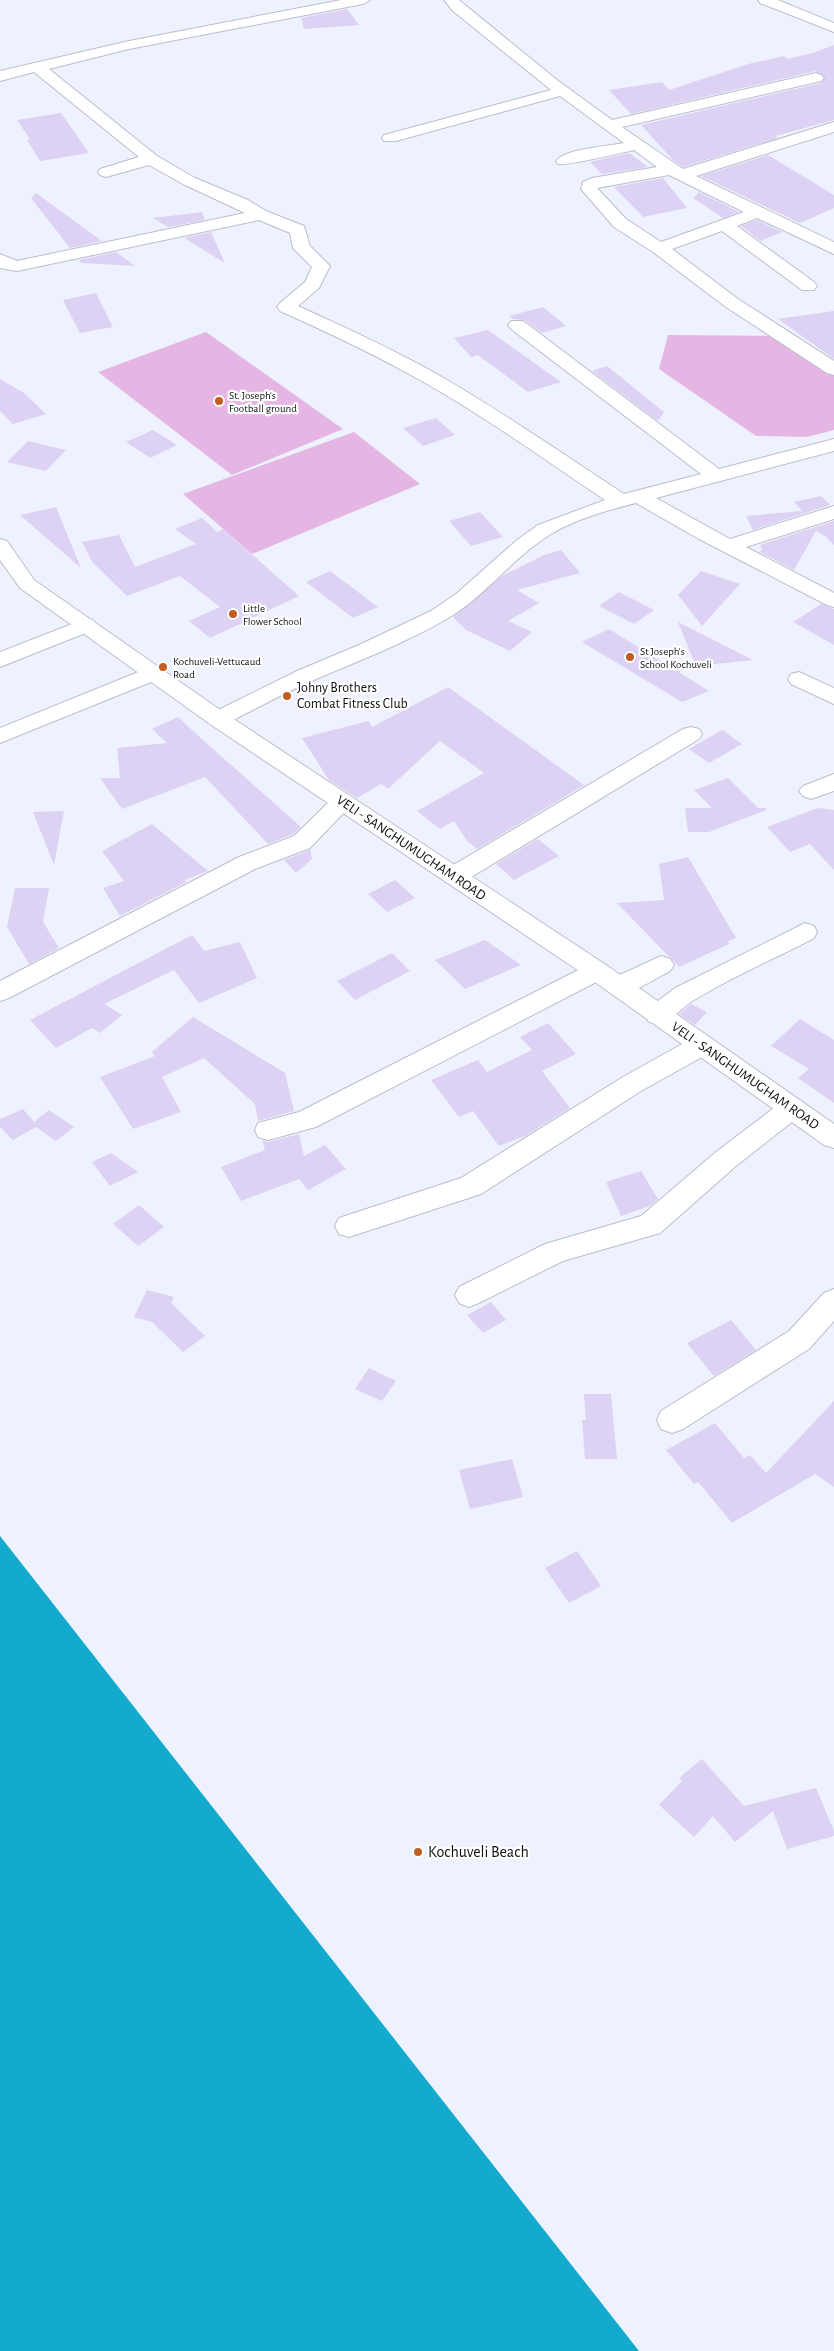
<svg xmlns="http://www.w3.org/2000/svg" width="834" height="2351" font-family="'Alegreya Sans',sans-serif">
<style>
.green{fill:#e5b6e3}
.water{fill:#13aace}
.building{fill:#ddd1f4}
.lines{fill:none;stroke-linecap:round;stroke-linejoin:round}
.minor-casing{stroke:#babecc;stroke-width:2}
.major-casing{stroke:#babecc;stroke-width:2}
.minor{fill:#fff;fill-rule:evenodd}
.major{fill:#fff;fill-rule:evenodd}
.poi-dot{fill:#c05e21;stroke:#fff;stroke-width:2}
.labels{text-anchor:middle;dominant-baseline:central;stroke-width:4.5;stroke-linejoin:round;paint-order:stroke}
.far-poi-label{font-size:11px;fill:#0e0f14;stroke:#fff;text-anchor:start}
.poi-label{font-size:14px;fill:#0e0f14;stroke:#fff;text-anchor:start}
.street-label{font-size:14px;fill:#0e0f14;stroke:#fff}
.near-poi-label{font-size:16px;fill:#0e0f14;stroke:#fff;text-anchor:start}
</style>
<rect width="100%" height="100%" fill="#eef2fe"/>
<path class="green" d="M 206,332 L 343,429 L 232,475 L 98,372 Z
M 668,335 L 796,336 L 834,363 L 834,430 L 807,437 L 756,436 L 659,369 Z
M 354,432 L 420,484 L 252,554 L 183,494 Z"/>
<path class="water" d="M 0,1536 L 639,2351 L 0,2351 Z"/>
<path class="building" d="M 347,9 L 359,25 L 304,29 L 301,18 Z
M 834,45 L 834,120 L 775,136 L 778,138 L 683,167 L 673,160 L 641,125 L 821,83 L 825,77 L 816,71 L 631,114 L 609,90 L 662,82 L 669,90 L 748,64 L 784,56 L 787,59 L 813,53 Z
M 61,113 L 89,153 L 40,161 L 27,140 L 30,139 L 17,120 Z
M 629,153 L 648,167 L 602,174 L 590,162 Z
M 768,155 L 834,195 L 834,208 L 800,223 L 701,176 Z
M 663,178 L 687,208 L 643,217 L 614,187 Z
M 699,192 L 739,212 L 723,218 L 693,198 Z
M 36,193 L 102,241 L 70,248 L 31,198 Z
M 202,212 L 205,220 L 168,227 L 153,218 Z
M 757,220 L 782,232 L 761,241 L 741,226 Z
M 211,232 L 225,263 L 184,238 Z
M 116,252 L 135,266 L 82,263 L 79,260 Z
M 96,293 L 113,327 L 80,333 L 63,300 Z
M 543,307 L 566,326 L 542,333 L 524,320 L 513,319 L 509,316 Z
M 834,311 L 834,359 L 778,319 Z
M 488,330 L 561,382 L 528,392 L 478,355 L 471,357 L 454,338 Z
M 607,366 L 664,412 L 658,421 L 592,371 Z
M 0,379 L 24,393 L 46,414 L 13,424 L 0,411 Z
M 436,418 L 455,435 L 423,446 L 403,428 Z
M 153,430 L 177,445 L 150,458 L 126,442 Z
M 28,441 L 66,450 L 46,471 L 7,462 Z
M 821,496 L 830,505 L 753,530 L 746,516 L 802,511 L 794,502 Z
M 56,507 L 81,568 L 20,515 Z
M 480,512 L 503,537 L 471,546 L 449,521 Z
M 202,518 L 217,532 L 223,529 L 299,596 L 210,638 L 189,621 L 220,607 L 180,576 L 127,596 L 92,562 L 82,542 L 119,535 L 135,567 L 196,544 L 175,529 Z
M 834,521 L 834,545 L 825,536 L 816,531 L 794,570 L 760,552 L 762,549 L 760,545 Z
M 561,550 L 580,573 L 517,590 L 539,603 L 508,621 L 532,632 L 510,651 L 466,630 L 453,617 L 502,576 L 544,555 Z
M 330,571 L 378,607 L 353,618 L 306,582 Z
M 701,571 L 740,584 L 702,626 L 678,595 Z
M 619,592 L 654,610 L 634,624 L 599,606 Z
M 821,604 L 834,609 L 834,645 L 793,622 Z
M 678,622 L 753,660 L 696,666 Z
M 609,629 L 646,652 L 709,691 L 682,702 L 582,642 Z
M 448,687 L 584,785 L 477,849 L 467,841 L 454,821 L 440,829 L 417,811 L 484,773 L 440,741 L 388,789 L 381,784 L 357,798 L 329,780 L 302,738 L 369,721 L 372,727 Z
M 178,717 L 204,741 L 301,827 L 293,834 L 268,844 L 205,777 L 122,809 L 100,778 L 120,778 L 117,748 L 167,743 L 152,729 Z
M 722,730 L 742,744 L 709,763 L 689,749 Z
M 728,778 L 758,808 L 766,808 L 766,810 L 709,832 L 688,832 L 685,808 L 712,808 L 694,790 Z
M 818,808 L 834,810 L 834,870 L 810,844 L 790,852 L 767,827 Z
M 64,811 L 54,865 L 33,812 Z
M 152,824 L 208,871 L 185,880 L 186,882 L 120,916 L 103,888 L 124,881 L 102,851 Z
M 538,839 L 559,856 L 514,880 L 496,864 Z
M 310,850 L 312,859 L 296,873 L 284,860 Z
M 688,857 L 736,938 L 728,941 L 729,944 L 679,967 L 617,903 L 664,900 L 659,864 Z
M 395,880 L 415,898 L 387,912 L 368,894 Z
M 15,888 L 49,888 L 43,922 L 59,948 L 29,964 L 7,927 Z
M 192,935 L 204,951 L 240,942 L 257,978 L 199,1003 L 174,970 L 104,1004 L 122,1015 L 100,1033 L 92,1028 L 56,1048 L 30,1020 Z
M 485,940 L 521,965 L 465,989 L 435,960 Z
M 392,953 L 410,971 L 355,1000 L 337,981 Z
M 691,1004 L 707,1012 L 695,1025 L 679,1014 Z
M 193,1017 L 285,1073 L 294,1111 L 258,1121 L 255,1104 L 204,1058 L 162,1077 L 181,1112 L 133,1129 L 100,1077 L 155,1056 L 152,1052 Z
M 800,1019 L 834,1040 L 834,1103 L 798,1078 L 809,1069 L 771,1046 Z
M 548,1023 L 576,1054 L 542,1071 L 570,1108 L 525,1136 L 499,1146 L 473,1111 L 459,1117 L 431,1080 L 478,1060 L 487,1072 L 532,1050 L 520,1037 Z
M 23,1109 L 34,1122 L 49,1110 L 74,1127 L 56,1141 L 36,1127 L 13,1140 L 0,1127 L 0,1119 Z
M 299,1134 L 304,1156 L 325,1145 L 346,1169 L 308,1190 L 299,1179 L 241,1201 L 221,1167 L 265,1150 L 262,1140 L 268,1142 Z
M 111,1153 L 138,1172 L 110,1186 L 92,1162 Z
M 641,1171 L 658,1199 L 650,1206 L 621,1216 L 606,1182 Z
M 139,1205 L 164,1227 L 138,1246 L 113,1224 Z
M 147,1290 L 174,1297 L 171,1303 L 205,1336 L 183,1352 L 152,1322 L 134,1317 Z
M 491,1302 L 506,1320 L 483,1333 L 467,1315 Z
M 731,1320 L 756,1350 L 714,1376 L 687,1343 Z
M 369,1368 L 396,1381 L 382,1401 L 355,1389 Z
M 584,1394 L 611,1394 L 617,1459 L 585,1459 L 582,1420 L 586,1420 Z
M 834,1401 L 834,1487 L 815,1474 L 732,1523 L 698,1482 L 694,1484 L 666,1450 L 715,1423 L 744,1458 L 750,1455 L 766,1473 Z
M 512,1459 L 523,1497 L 470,1509 L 459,1470 Z
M 577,1551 L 601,1586 L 569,1603 L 545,1568 Z
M 702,1759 L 744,1806 L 816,1788 L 834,1831 L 834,1836 L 787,1849 L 773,1811 L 735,1842 L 713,1816 L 694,1837 L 659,1805 L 682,1781 L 679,1778 Z"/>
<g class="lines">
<defs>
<path id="minor" d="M 341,0 L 370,0 L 363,4 L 129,49 L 49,69 L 157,156 L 195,178 L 248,200 L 266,211 L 304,226 L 310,246 L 330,266 L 319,288 L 298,306 C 344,327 390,348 435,373 C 500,410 561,453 624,494 L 701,474 L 511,329 L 508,325 L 511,321 L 523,321 L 719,469 L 834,439 L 834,451 L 656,498 L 730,539 L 834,506 L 834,519 L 746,547 L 834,593 L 834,607 L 827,605 L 699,539 L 636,503 C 609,510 575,519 551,534 C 512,558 485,597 445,620 C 403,644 358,661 314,680 C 284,693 255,709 226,724 L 218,726 L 210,724 L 207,719 L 210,714 L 297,671 L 359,645 L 431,611 L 456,594 L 517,540 L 538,525 L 605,500 C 544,459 484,416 420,380 C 374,354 327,332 280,311 L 277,307 L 280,303 L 305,282 L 312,267 L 293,248 L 290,233 L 259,220 L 17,271 L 0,268 L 0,254 L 17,261 L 245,213 L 183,184 L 149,165 L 106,177 L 100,175 L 98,172 L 100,169 L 139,157 L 34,72 L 0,81 L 0,71 L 129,41 Z
M 444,0 L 459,0 L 557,80 L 612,120 L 816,73 L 821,75 L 824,78 L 821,81 L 622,127 L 683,169 L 834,122 L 834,132 L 696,176 L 834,242 L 834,254 L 757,218 L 737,226 L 814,282 L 817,286 L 814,290 L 802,290 L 722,231 L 672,249 L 738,299 L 834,361 L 834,375 L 827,373 L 726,307 L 653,252 L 614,227 L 581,189 L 583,182 L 592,178 L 657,167 L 634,150 C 621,153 566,166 558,164 L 556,161 C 564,149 609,146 624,143 L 560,96 L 396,141 L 384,141 L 382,138 L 384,135 L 551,90 L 453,11 ZM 669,175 L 744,212 L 661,242 L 626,219 L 597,188 Z
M 758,0 L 778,0 L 834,23 L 834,32 L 760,3 Z
M 85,619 L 93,620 L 96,625 L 93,630 L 0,667 L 0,652 Z
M 153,666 L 161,668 L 164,673 L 161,678 L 0,743 L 0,728 Z
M 799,672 L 834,688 L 834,704 L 791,684 L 788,679 L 791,674 Z
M 691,727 L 699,729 L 702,734 L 699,739 L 463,882 L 454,884 L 445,882 L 442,876 L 445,870 L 683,729 Z
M 834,774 L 834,791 L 811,799 L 803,796 L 799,791 L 803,786 Z
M 342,794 L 350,797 L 354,802 L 310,848 L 255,869 L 9,998 L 0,1001 L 0,981 L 239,857 L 294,836 L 334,797 Z
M 805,923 L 814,926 L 817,932 L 814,938 C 774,959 732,977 694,1000 C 678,1009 669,1028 649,1022 L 645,1015 L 649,1008 L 675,988 Z
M 661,956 L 670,959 L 674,965 L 670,971 C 652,980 629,998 609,992 L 605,986 L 609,980 Z
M 597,962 L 606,965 L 610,971 L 606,977 L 316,1127 L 268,1140 L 258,1137 L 255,1130 L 258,1123 L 299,1112 L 588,965 Z
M 702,1035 L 711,1038 L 715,1045 L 711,1052 L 641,1091 L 481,1194 L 349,1237 L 339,1234 L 335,1226 L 339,1218 L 461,1178 L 623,1077 L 693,1038 Z
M 792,1098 L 801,1101 L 805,1108 L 801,1115 L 736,1166 L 660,1233 L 563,1261 L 479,1303 L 469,1307 L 459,1303 L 455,1295 L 459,1287 L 545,1244 L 641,1216 L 716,1152 L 783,1101 Z
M 834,1289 L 834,1321 L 809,1349 L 683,1429 L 672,1433 L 661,1429 L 657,1420 L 661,1411 L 789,1331 L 824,1293 Z"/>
<path id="major" d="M 0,539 L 7,541 L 34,580 L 226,714 L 606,965 L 834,1124 L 834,1148 L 824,1145 L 588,977 L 210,724 L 20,588 L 0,560 Z"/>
</defs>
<use href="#minor" class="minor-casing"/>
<use href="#major" class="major-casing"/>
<use href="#minor" class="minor"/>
<use href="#major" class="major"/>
</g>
<g class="poi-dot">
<circle cx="219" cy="401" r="5"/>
<circle cx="233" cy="614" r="5"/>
<circle cx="630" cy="657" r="5"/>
<circle cx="163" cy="667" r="5"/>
<circle cx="287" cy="696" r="5"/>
<circle cx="418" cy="1852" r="5"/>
</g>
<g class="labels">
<g class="far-poi-label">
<text x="229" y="395">St. Joseph's<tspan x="229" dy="13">Football ground</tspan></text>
<text x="243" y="608">Little<tspan x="243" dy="13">Flower School</tspan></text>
<text x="640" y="651">St Joseph's<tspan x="640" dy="13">School Kochuveli</tspan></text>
<text x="173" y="661">Kochuveli-Vettucaud<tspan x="173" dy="13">Road</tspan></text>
</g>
<g class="poi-label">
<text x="297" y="688">Johny Brothers<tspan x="297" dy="16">Combat Fitness Club</tspan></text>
</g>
<g class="street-label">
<text transform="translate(411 848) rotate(34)">VELI - SANGHUMUGHAM ROAD</text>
<text transform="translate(745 1076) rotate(35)">VELI - SANGHUMUGHAM ROAD</text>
</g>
<g class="near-poi-label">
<text x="428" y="1852">Kochuveli Beach</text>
</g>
</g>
</svg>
